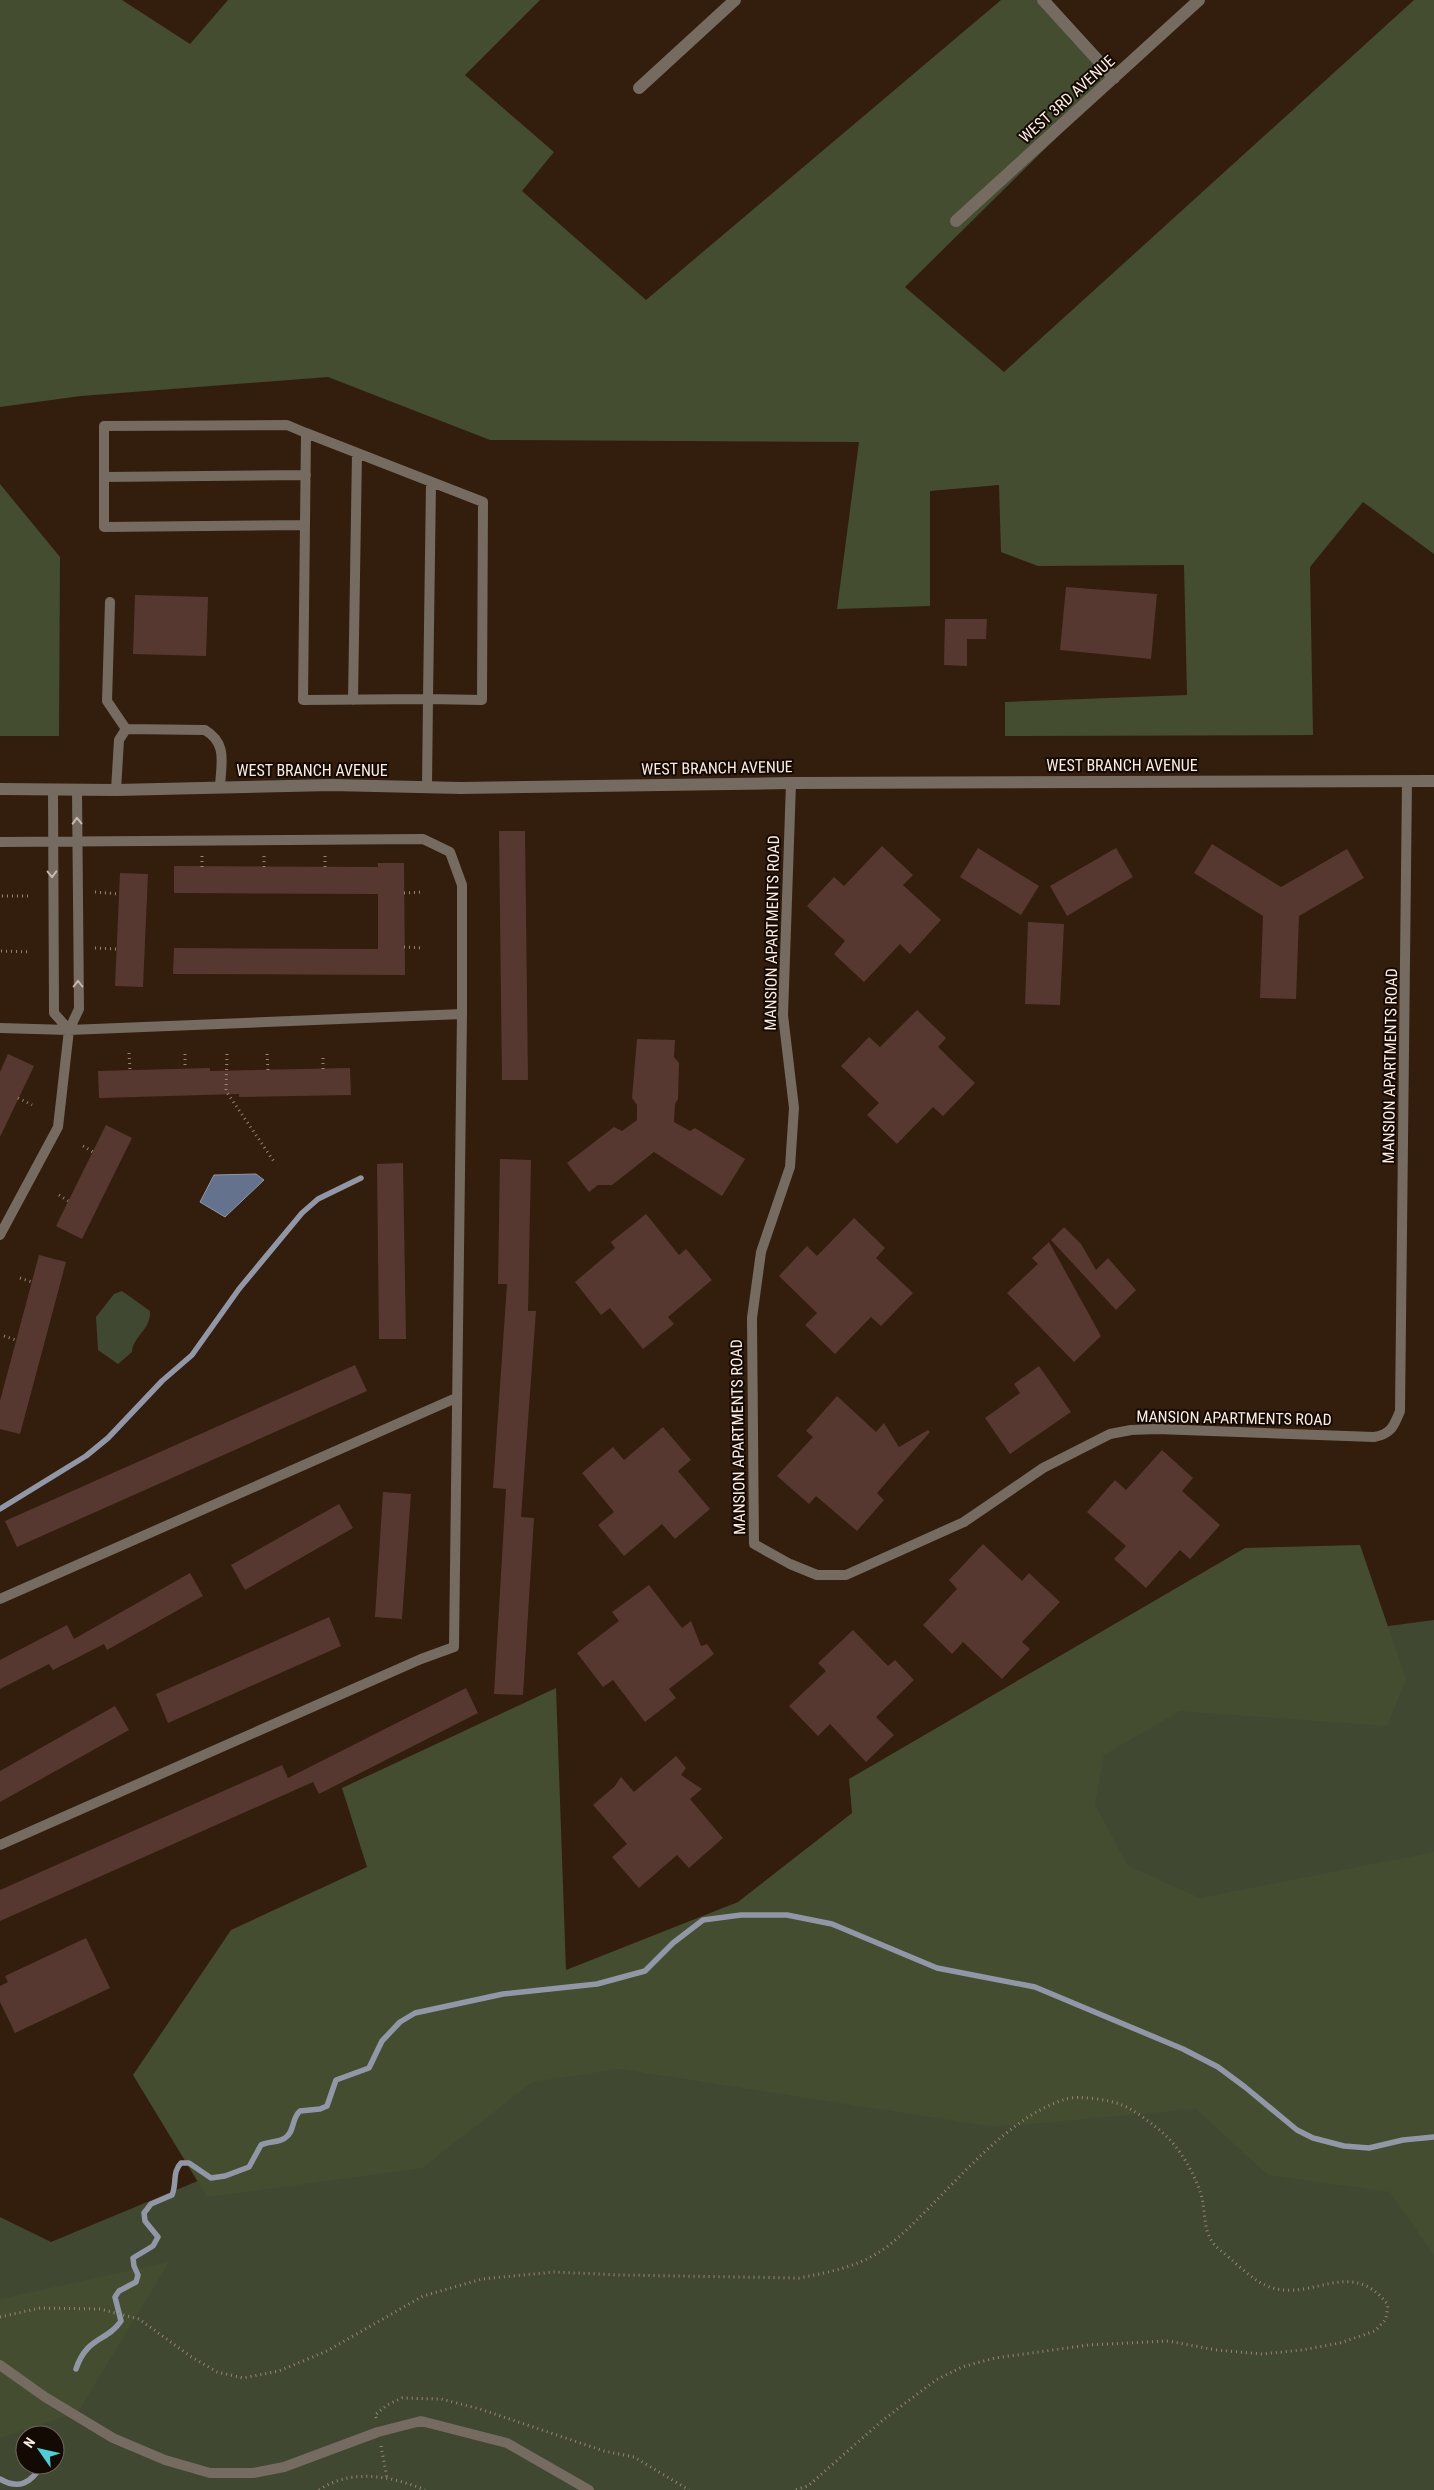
<svg xmlns="http://www.w3.org/2000/svg" width="1434" height="2490" font-family="'Roboto Condensed',sans-serif">
<style>
.green{fill:#414832;fill-rule:evenodd}
.forest{fill:#444d30}
.water{fill:#64728e;stroke:#9297a7}
.lines{fill:none;stroke-linecap:round;stroke-linejoin:round}
.stream{stroke:#9297a7;stroke-width:5.5}
.building{fill:#573830}
.path{stroke:#978476;stroke-width:3;stroke-dasharray:1 4;stroke-linecap:butt}
.service{stroke:#756b61;stroke-width:10}
.minor{stroke:#756b61;stroke-width:12}
.tertiary{stroke:#756b61;stroke-width:12}
.oneway{stroke:#c6b8ae}
.labels{text-anchor:middle;dominant-baseline:central;stroke-width:4;stroke-linejoin:round;paint-order:stroke}
.street-label{font-size:16px;fill:#fcece2;stroke:#140a04}
</style>
<rect width="100%" height="100%" fill="#331d0d"/>
<path class="green" d="M 122,1291 L 150,1311 C 151,1330 133,1336 132,1352 L 118,1364 L 98,1350 L 96,1317 L 114,1294 Z
M 1434,1620 L 1434,2490 L 0,2490 L 0,2217 L 51,2242 L 474,2066 L 1016,1801 L 1223,1648 ZM 25,2435 L 55,2435 L 55,2465 L 25,2465 Z"/>
<path class="forest" d="M 0,0 L 122,0 L 190,44 L 228,0 L 540,0 L 465,75 L 554,152 L 522,191 L 646,300 L 1001,0 L 1051,0 L 1120,75 L 905,287 L 1004,372 L 1414,0 L 1434,0 L 1434,554 L 1363,502 L 1310,567 L 1313,735 L 1005,736 L 1005,702 L 1187,695 L 1184,565 L 1038,566 L 1001,552 L 999,485 L 930,491 L 930,606 L 837,609 L 859,442 L 490,440 L 328,377 L 81,396 L 0,407 Z
M 0,484 L 60,557 L 59,736 L 0,736 Z
M 1360,1545 L 1406,1679 L 1387,1726 L 1180,1711 L 1104,1755 L 1095,1805 L 1128,1866 L 1200,1898 L 1434,1852 L 1434,2255 L 1390,2192 L 1268,2175 L 1196,2109 L 996,2127 L 620,2069 L 532,2082 L 422,2168 L 207,2197 L 133,2075 L 231,1930 L 367,1867 L 342,1788 L 556,1688 L 566,1970 L 738,1902 L 852,1813 L 849,1779 L 1245,1548 Z
M 169,2262 L 78,2412 L 0,2438 L 0,2299 Z"/>
<path class="water" d="M 256,1174 L 264,1180 L 225,1217 L 200,1202 L 214,1175 Z"/>
<g class="lines">
<path class="stream" d="M 0,1509 L 86,1456 L 108,1438 L 162,1381 L 192,1355 L 239,1289 L 302,1213 L 318,1199 L 361,1178
M 76,2369 C 87,2336 107,2342 121,2321 L 115,2297 L 119,2291 L 136,2282 L 138,2275 L 134,2266 L 133,2258 L 153,2246 L 158,2237 L 145,2221 L 144,2213 L 151,2204 L 172,2195 C 177,2184 172,2172 181,2163 L 189,2163 L 211,2178 L 225,2176 L 249,2167 L 261,2145 C 269,2141 278,2143 285,2138 C 295,2132 291,2119 300,2111 L 320,2109 L 327,2106 L 336,2080 L 369,2068 L 382,2041 L 400,2022 L 415,2013 L 503,1994 L 597,1984 L 645,1971 L 673,1943 L 703,1920 L 741,1915 L 787,1915 L 832,1924 L 937,1968 L 1035,1987 L 1183,2049 L 1218,2067 L 1245,2087 L 1297,2130 L 1313,2138 L 1344,2146 L 1369,2148 L 1403,2140 L 1434,2137
M 0,2479 C 19,2490 31,2483 42,2465"/>
</g>
<path class="building" d="M 1066,587 L 1157,594 L 1151,659 L 1060,650 Z
M 135,595 L 208,597 L 206,656 L 133,654 Z
M 945,619 L 987,619 L 986,639 L 967,639 L 967,666 L 944,665 Z
M 499,831 L 525,831 L 528,1080 L 502,1080 Z
M 1212,844 L 1281,887 L 1347,849 L 1364,878 L 1299,916 L 1296,999 L 1260,998 L 1263,916 L 1194,873 Z
M 882,846 L 913,875 L 903,885 L 941,920 L 910,954 L 900,944 L 864,982 L 834,954 L 845,941 L 807,906 L 834,877 L 844,886 Z
M 978,848 L 1039,886 L 1021,915 L 960,877 Z
M 1116,848 L 1133,877 L 1067,916 L 1050,886 Z
M 378,863 L 404,863 L 405,975 L 173,974 L 174,948 L 378,949 L 378,894 L 174,893 L 174,866 L 378,867 Z
M 120,873 L 148,874 L 143,987 L 115,986 Z
M 1028,922 L 1064,924 L 1060,1005 L 1025,1004 Z
M 917,1010 L 946,1038 L 938,1047 L 975,1083 L 943,1116 L 933,1107 L 897,1144 L 867,1115 L 879,1103 L 841,1066 L 869,1037 L 880,1047 Z
M 637,1039 L 675,1040 L 674,1057 L 679,1063 L 678,1099 L 675,1104 L 674,1122 L 690,1131 L 695,1128 L 745,1159 L 722,1196 L 654,1152 L 612,1185 L 598,1185 L 589,1192 L 567,1163 L 614,1127 L 622,1131 L 637,1120 L 637,1105 L 632,1098 Z
M 8,1054 L 34,1066 L 0,1137 L 0,1072 Z
M 210,1068 L 210,1071 L 350,1068 L 351,1095 L 239,1097 L 239,1094 L 99,1098 L 98,1071 Z
M 106,1125 L 132,1138 L 82,1239 L 56,1226 Z
M 500,1159 L 531,1160 L 528,1311 L 536,1311 L 521,1517 L 534,1518 L 523,1695 L 494,1694 L 506,1489 L 493,1488 L 507,1284 L 498,1284 Z
M 403,1163 L 406,1339 L 379,1339 L 377,1164 Z
M 646,1214 L 679,1255 L 686,1249 L 712,1280 L 668,1317 L 674,1324 L 643,1349 L 610,1308 L 601,1315 L 575,1282 L 615,1248 L 611,1242 Z
M 854,1218 L 885,1248 L 876,1258 L 913,1293 L 881,1326 L 871,1317 L 835,1354 L 805,1325 L 817,1313 L 779,1276 L 807,1246 L 817,1256 Z
M 1064,1227 L 1081,1244 L 1096,1270 L 1108,1258 L 1136,1290 L 1116,1310 L 1051,1240 Z
M 1049,1242 L 1101,1336 L 1074,1362 L 1007,1293 L 1038,1264 L 1032,1258 Z
M 39,1255 L 66,1262 L 20,1434 L 0,1429 L 0,1401 Z
M 355,1365 L 367,1391 L 17,1547 L 5,1521 Z
M 1039,1366 L 1071,1412 L 1010,1454 L 985,1418 L 1020,1393 L 1014,1384 Z
M 837,1396 L 876,1432 L 884,1423 L 899,1447 L 928,1430 L 930,1432 L 877,1493 L 884,1500 L 857,1531 L 816,1496 L 809,1504 L 777,1476 L 813,1437 L 806,1431 Z
M 663,1427 L 691,1460 L 678,1471 L 710,1509 L 675,1539 L 662,1524 L 624,1556 L 598,1525 L 614,1512 L 582,1473 L 613,1447 L 624,1460 Z
M 1162,1450 L 1193,1478 L 1182,1491 L 1220,1525 L 1190,1559 L 1180,1550 L 1146,1588 L 1114,1559 L 1126,1546 L 1087,1512 L 1115,1480 L 1126,1490 Z
M 383,1492 L 411,1494 L 402,1619 L 375,1617 Z
M 339,1504 L 353,1528 L 245,1590 L 231,1565 Z
M 983,1544 L 1022,1581 L 1029,1573 L 1060,1602 L 1022,1642 L 1030,1649 L 1002,1679 L 963,1642 L 952,1654 L 923,1625 L 957,1589 L 949,1580 Z
M 190,1573 L 203,1596 L 107,1650 L 104,1644 L 53,1670 L 49,1664 L 0,1689 L 0,1660 L 67,1625 L 74,1639 Z
M 649,1585 L 682,1628 L 691,1621 L 701,1646 L 707,1644 L 714,1654 L 669,1689 L 676,1698 L 645,1722 L 613,1680 L 603,1687 L 577,1653 L 619,1621 L 612,1612 Z
M 329,1617 L 341,1646 L 168,1723 L 156,1694 Z
M 853,1630 L 888,1666 L 895,1660 L 914,1680 L 876,1717 L 894,1735 L 866,1762 L 830,1724 L 818,1736 L 789,1706 L 826,1671 L 818,1663 Z
M 466,1688 L 478,1713 L 319,1794 L 313,1782 L 0,1921 L 0,1890 L 282,1765 L 288,1778 Z
M 115,1706 L 129,1730 L 0,1802 L 0,1771 Z
M 676,1756 L 686,1768 L 681,1775 L 702,1789 L 690,1799 L 723,1838 L 689,1868 L 677,1855 L 639,1888 L 612,1857 L 627,1844 L 593,1805 L 615,1786 L 621,1777 L 634,1792 Z
M 86,1938 L 110,1988 L 15,2033 L 0,2002 L 0,1986 L 8,1982 L 5,1976 Z"/>
<g class="lines">
<path class="path" d="M 202,867 L 202,854
M 264,867 L 264,854
M 325,867 L 325,854
M 95,892 L 119,894
M 404,893 L 422,892
M 2,896 L 31,896
M 404,947 L 422,948
M 95,948 L 117,949
M 1,951 L 31,952
M 129,1053 L 130,1070
M 185,1054 L 185,1069
M 227,1054 L 226,1091 L 275,1163
M 267,1054 L 268,1070
M 323,1069 L 323,1055
M 18,1098 L 32,1105
M 83,1146 L 93,1152
M 59,1195 L 68,1201
M 20,1278 L 32,1282
M 4,1336 L 16,1340
M 0,2317 L 40,2308 L 100,2309 L 139,2319 L 190,2356 L 217,2372 L 243,2378 L 279,2371 L 327,2351 L 423,2296 L 482,2279 L 554,2272 L 620,2275 L 799,2278 C 831,2272 862,2266 888,2246 C 943,2202 998,2120 1066,2099 C 1078,2095 1111,2100 1122,2105 C 1133,2109 1154,2125 1163,2133 C 1180,2148 1194,2173 1201,2194 C 1207,2215 1201,2235 1220,2250 C 1233,2260 1251,2279 1265,2285 C 1309,2306 1350,2254 1388,2305 L 1386,2319 L 1375,2331 L 1340,2343 L 1302,2350 L 1262,2354 L 1216,2350 L 1168,2341 L 1089,2345 L 995,2358 L 962,2367 L 936,2380 L 883,2420 L 808,2486 L 794,2490
M 376,2418 L 375,2415 L 387,2405 L 402,2398 L 441,2399 L 480,2409 L 604,2451 L 634,2457 L 689,2490
M 381,2446 L 387,2478
M 319,2490 C 351,2468 392,2476 425,2490"/>
<path class="service" d="M 104,477 L 306,475
M 305,525 L 104,527 L 104,426 L 287,425 L 306,433
M 110,602 L 107,701 L 126,729
M 353,700 L 357,453
M 791,783 L 783,1015 L 794,1108 L 790,1167 L 761,1252 L 752,1318 L 754,1544 L 790,1564 L 817,1575 L 846,1575 L 964,1522 L 1043,1468 L 1110,1434 L 1131,1430 L 1157,1429 L 1374,1437 C 1391,1434 1394,1426 1400,1411 L 1407,781
M 427,787 L 428,699 L 303,700 L 306,433 L 483,502 L 482,700 L 428,699 L 431,482
M 53,790 L 54,1013 L 69,1030
M 116,790 L 119,740 L 126,729 L 205,730 C 228,744 221,763 220,787
M 0,842 L 423,839 L 450,852 L 462,885 L 462,1014 L 454,1647 L 421,1659 L 0,1845
M 0,1028 L 69,1030 L 462,1014
M 0,1235 L 58,1127 L 69,1030 L 79,1009 L 77,790
M 0,1599 L 456,1398
M 0,2365 L 45,2397 L 113,2438 L 165,2460 L 210,2473 L 253,2473 L 284,2467 L 378,2432 L 421,2421 L 507,2443 L 589,2490"/>
<path class="minor" d="M 1043,0 L 1114,78
M 639,88 L 735,0
M 956,221 L 1199,0"/>
<path class="tertiary" d="M 0,789 L 116,790 L 332,785 L 461,788 L 791,783 L 1434,781"/>
</g>
<defs><path id="oneway-chevron" d="M-2-3.5L2.5 0L-2 3.5" fill="none" stroke-width="1.6" stroke-linecap="round" stroke-linejoin="round" transform="scale(1.25)"/></defs>
<g class="oneway">
<use href="#oneway-chevron" transform="translate(77 821) rotate(-91)"/>
<use href="#oneway-chevron" transform="translate(52 874) rotate(89)"/>
<use href="#oneway-chevron" transform="translate(78 984) rotate(-90)"/>
</g>
<g class="labels">
<g class="street-label">
<text transform="translate(1067 99) rotate(-42)">WEST 3RD AVENUE</text>
<text x="1122" y="765">WEST BRANCH AVENUE</text>
<text transform="translate(717 768) rotate(-1)">WEST BRANCH AVENUE</text>
<text x="312" y="770">WEST BRANCH AVENUE</text>
<text transform="translate(772 933) rotate(-89)">MANSION APARTMENTS ROAD</text>
<text transform="translate(1390 1066) rotate(-89)">MANSION APARTMENTS ROAD</text>
<text transform="translate(1234 1418) rotate(1)">MANSION APARTMENTS ROAD</text>
<text transform="translate(738 1437) rotate(-91)">MANSION APARTMENTS ROAD</text>
</g>
</g>
<g transform="translate(40 2450) rotate(304)"><circle r="24" fill="#140a04" stroke="#71645d"/>
<path d="M0-4L9 19L0 12L-9 19Z" fill="#51ccd4"/>
<text y="-8" font-size="14" font-weight="bold" text-anchor="middle" fill="#fcece2">N</text>
</g>
</svg>
